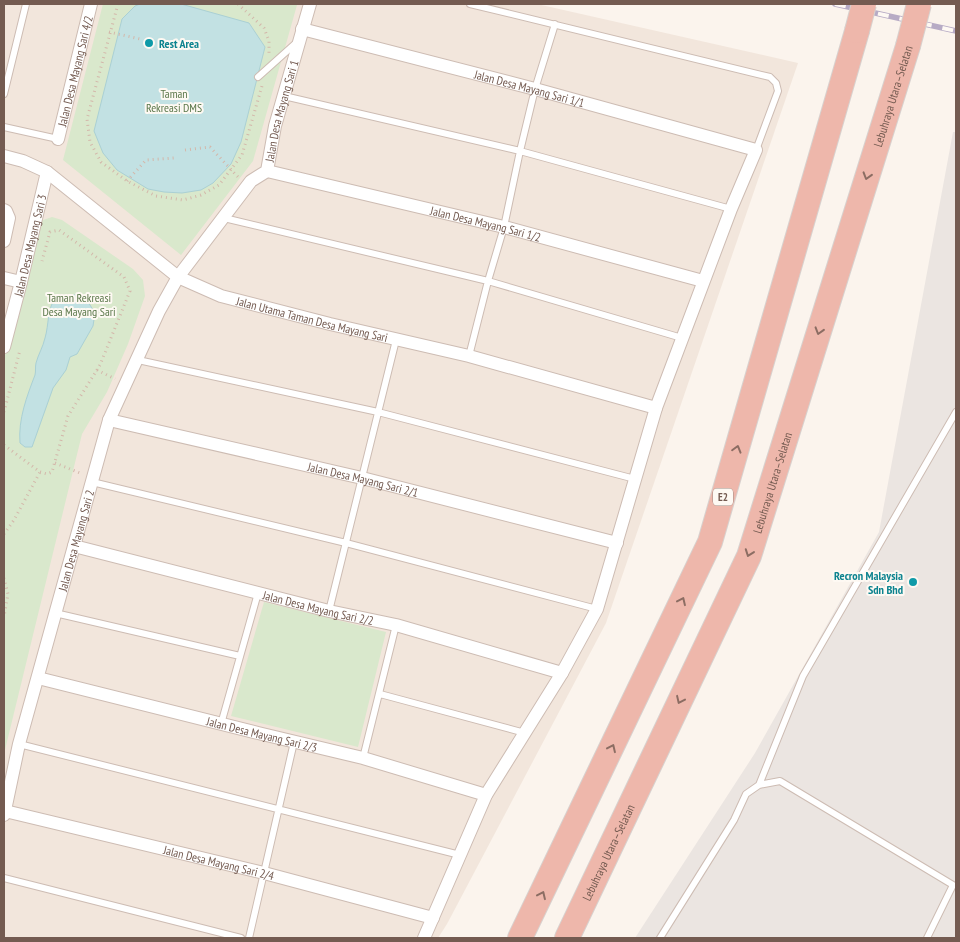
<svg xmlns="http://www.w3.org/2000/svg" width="960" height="942" font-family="'PT Sans Narrow',sans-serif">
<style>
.residential{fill:#f2e6dc}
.industrial{fill:#ebe5e1}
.green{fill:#d9e8cc}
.water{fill:#c2e1e3;stroke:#aad0d4}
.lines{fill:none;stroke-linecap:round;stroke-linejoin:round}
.service-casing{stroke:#cdbcb3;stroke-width:8}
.minor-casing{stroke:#cdbcb3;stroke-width:14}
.motorway-casing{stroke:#d8d1ce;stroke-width:26}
.path{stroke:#d3b7aa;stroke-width:3;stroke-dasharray:1 4;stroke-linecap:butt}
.service{stroke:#fff;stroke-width:6}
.minor{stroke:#fff;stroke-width:12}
.motorway{stroke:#eeb7ab;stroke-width:24}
.rail-casing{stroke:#b7abc5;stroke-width:5.5}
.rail{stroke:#fef9f3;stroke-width:4;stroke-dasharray:11;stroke-linecap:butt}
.motorway-bridge-casing{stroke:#d8d1ce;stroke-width:26;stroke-linecap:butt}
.motorway-bridge{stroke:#eeb7ab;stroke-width:24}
.oneway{stroke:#8c6d63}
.culture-dot{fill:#0f9aa8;stroke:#fef9f3;stroke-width:2}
.labels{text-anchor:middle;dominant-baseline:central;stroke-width:4;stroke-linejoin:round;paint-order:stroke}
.shield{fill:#fef9f3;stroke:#9d8a82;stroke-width:1}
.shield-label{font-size:11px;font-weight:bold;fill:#745b51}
.culture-label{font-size:12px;font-weight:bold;fill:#0d838f;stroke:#fef9f3;text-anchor:start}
.street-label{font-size:12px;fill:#745b51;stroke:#fef9f3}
.park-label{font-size:12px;fill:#5b784b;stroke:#fef9f3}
</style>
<rect width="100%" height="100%" fill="#fbf4ed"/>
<path class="residential" d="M 4,4 L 537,4 L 798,63 L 606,623 L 447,924 L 438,938 L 4,938 Z"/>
<path class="industrial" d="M 953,132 L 956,132 L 956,938 L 635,938 L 755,753 L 879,532 Z"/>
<path class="green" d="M 103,4 L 291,4 L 297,5 L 253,161 L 181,255 L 63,160 Z
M 52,217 L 62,220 L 133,269 L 143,280 L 145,296 L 128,344 L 107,392 L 82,434 L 4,754 L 4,359 L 40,221 Z
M 264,602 L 386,632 L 358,747 L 231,716 Z"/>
<path class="water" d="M 140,4 L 181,4 L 249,23 L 265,47 L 241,142 L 231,164 L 213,183 L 201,190 L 182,193 L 164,192 L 148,189 L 117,170 L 103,153 L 94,131 L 122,19 L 135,6 Z
M 79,294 L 85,297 L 95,313 L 93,326 L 77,354 L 70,357 L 66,370 L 53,388 L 32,447 L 25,447 L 20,443 C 18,419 27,396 35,375 C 36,371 35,367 36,363 C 38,355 43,347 45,338 C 49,325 47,308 56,297 L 63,300 L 70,296 Z"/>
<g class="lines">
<defs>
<path id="service" d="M 470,4 L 770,77 L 776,83 L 778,91 L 756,150
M 258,77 L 296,43
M 4,94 L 26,4
M 284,96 L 520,151 L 731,209
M 4,127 L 58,139
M 224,218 L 488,281 L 682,338
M 469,356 L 488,281 L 504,227 L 520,151 L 535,89 L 555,24
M 138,360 L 378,412 L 635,479
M 92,482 L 346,543 L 597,609
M 329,611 L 396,340
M 55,613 L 240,656
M 380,694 L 525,733
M 221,724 L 258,593
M 19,744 L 460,855
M 363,758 L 396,625
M 759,785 L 803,676 L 956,412
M 4,878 L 241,938
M 249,938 L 294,742
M 660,938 L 734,820 L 746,794 L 759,785 L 780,781 L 953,885 L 927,938"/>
<g id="minor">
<path id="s1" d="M 302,29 L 535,89 L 756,150 L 731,209 L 656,408 L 597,609 L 562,673 L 486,795 L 424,938"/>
<path id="s2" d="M 58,139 L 91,4"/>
<path id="s3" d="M 4,156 L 23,161 L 47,172 L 178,277 L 221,296 L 330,324 L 469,356 L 656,408"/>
<path id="s4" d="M 267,171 L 504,227 L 703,281"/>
<path d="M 4,210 L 6,211 L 9,218 L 4,241"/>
<path d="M 4,278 L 21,282"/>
<path id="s5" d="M 4,347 L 21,282 L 47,172"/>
<path id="s6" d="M 109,420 L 362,478 L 617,543"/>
<path id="s7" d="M 74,546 L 329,611 L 396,625 L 562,673"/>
<path id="s8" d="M 38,678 L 258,733 L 363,758 L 486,795"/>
<path id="s9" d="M 5,811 L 264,873 L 433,918"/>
<path id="s10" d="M 4,815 L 19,744 L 109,420 L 159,311 L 178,277 L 251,181 L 267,171 L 275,126 L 310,4"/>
</g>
<g id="motorway">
<path d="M 520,938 L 710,542 L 857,31"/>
<path id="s11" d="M 567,938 L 749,556 L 908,46"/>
</g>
</defs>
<use href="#service" class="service-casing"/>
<use href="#minor" class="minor-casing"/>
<use href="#motorway" class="motorway-casing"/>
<path class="path" d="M 118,4 L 87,119 L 90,142 L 101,162 L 127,181 L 156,196 L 183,200 L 201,195 L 219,185 L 242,155 L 262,86
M 238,4 L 264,28 L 269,41 L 269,53
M 109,32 L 140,39
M 185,150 L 210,147 L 238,177
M 127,181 L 146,160 L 174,158
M 97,370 L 115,379
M 4,412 L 20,350
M 4,445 L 40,472 L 47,474 L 52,472 L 68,416 L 100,365 L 130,291 L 124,277 L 59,230 L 50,232 L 42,261
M 55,463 L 80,473
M 4,534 L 14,520 L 40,472
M 4,578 L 8,594 L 4,617"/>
<use href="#service" class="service"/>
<use href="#minor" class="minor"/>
<use href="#motorway" class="motorway"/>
<defs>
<path id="rail" d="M 835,4 L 956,31"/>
</defs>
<use href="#rail" class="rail-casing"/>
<use href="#rail" class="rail"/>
<defs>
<path id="motorway-bridge" d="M 857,31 L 864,4
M 908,46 L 919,4"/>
</defs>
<use href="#motorway-bridge" class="motorway-bridge-casing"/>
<use href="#motorway-bridge" class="motorway-bridge"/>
</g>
<defs><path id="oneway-chevron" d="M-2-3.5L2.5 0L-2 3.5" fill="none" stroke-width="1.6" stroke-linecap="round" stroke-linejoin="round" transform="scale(1.25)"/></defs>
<g class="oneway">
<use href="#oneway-chevron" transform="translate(867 176) rotate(107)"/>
<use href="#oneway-chevron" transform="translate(819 331) rotate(107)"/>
<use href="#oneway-chevron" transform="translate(737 449) rotate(-74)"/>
<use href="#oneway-chevron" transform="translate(749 553) rotate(110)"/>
<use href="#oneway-chevron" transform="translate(682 601) rotate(-65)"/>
<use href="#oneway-chevron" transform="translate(680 700) rotate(115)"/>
<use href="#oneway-chevron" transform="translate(612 748) rotate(-65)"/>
<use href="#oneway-chevron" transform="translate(542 895) rotate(-65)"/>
</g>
<g class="culture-dot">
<circle cx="149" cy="43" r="5"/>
<circle cx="913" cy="582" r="5"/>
</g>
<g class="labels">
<rect class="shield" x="713" y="488.5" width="20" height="17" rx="4"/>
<g class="shield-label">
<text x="723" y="497">E2</text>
</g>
<g class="culture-label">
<text x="159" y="43">Rest Area</text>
<text x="903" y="575" text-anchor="end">Recron Malaysia<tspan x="903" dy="14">Sdn Bhd</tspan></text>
</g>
<g class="street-label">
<text stroke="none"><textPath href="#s2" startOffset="70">Jalan Desa Mayang Sari 4/2</textPath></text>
<text stroke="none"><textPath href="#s1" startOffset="235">Jalan Desa Mayang Sari 1/1</textPath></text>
<text stroke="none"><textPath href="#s11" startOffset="905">Lebuhraya Utara–Selatan</textPath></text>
<text stroke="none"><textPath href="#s10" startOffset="769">Jalan Desa Mayang Sari 1</textPath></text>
<text stroke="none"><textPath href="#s4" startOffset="225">Jalan Desa Mayang Sari 1/2</textPath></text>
<text stroke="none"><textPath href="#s5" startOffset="105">Jalan Desa Mayang Sari 3</textPath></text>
<text stroke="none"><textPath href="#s3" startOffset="355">Jalan Utama Taman Desa Mayang Sari</textPath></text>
<text stroke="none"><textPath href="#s6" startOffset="261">Jalan Desa Mayang Sari 2/1</textPath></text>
<text stroke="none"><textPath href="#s11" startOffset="500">Lebuhraya Utara–Selatan</textPath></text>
<text stroke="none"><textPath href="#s10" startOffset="284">Jalan Desa Mayang Sari 2</textPath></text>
<text stroke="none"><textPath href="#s7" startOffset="252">Jalan Desa Mayang Sari 2/2</textPath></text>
<text stroke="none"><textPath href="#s8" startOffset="231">Jalan Desa Mayang Sari 2/3</textPath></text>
<text stroke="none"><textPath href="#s11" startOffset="95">Lebuhraya Utara–Selatan</textPath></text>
<text stroke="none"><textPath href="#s9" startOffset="220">Jalan Desa Mayang Sari 2/4</textPath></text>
</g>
<g class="park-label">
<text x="174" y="93">Taman<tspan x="174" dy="14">Rekreasi DMS</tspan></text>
<text x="79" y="297">Taman Rekreasi<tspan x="79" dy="14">Desa Mayang Sari</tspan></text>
</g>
</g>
<rect width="960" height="942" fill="none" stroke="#745b51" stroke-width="10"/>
</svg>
